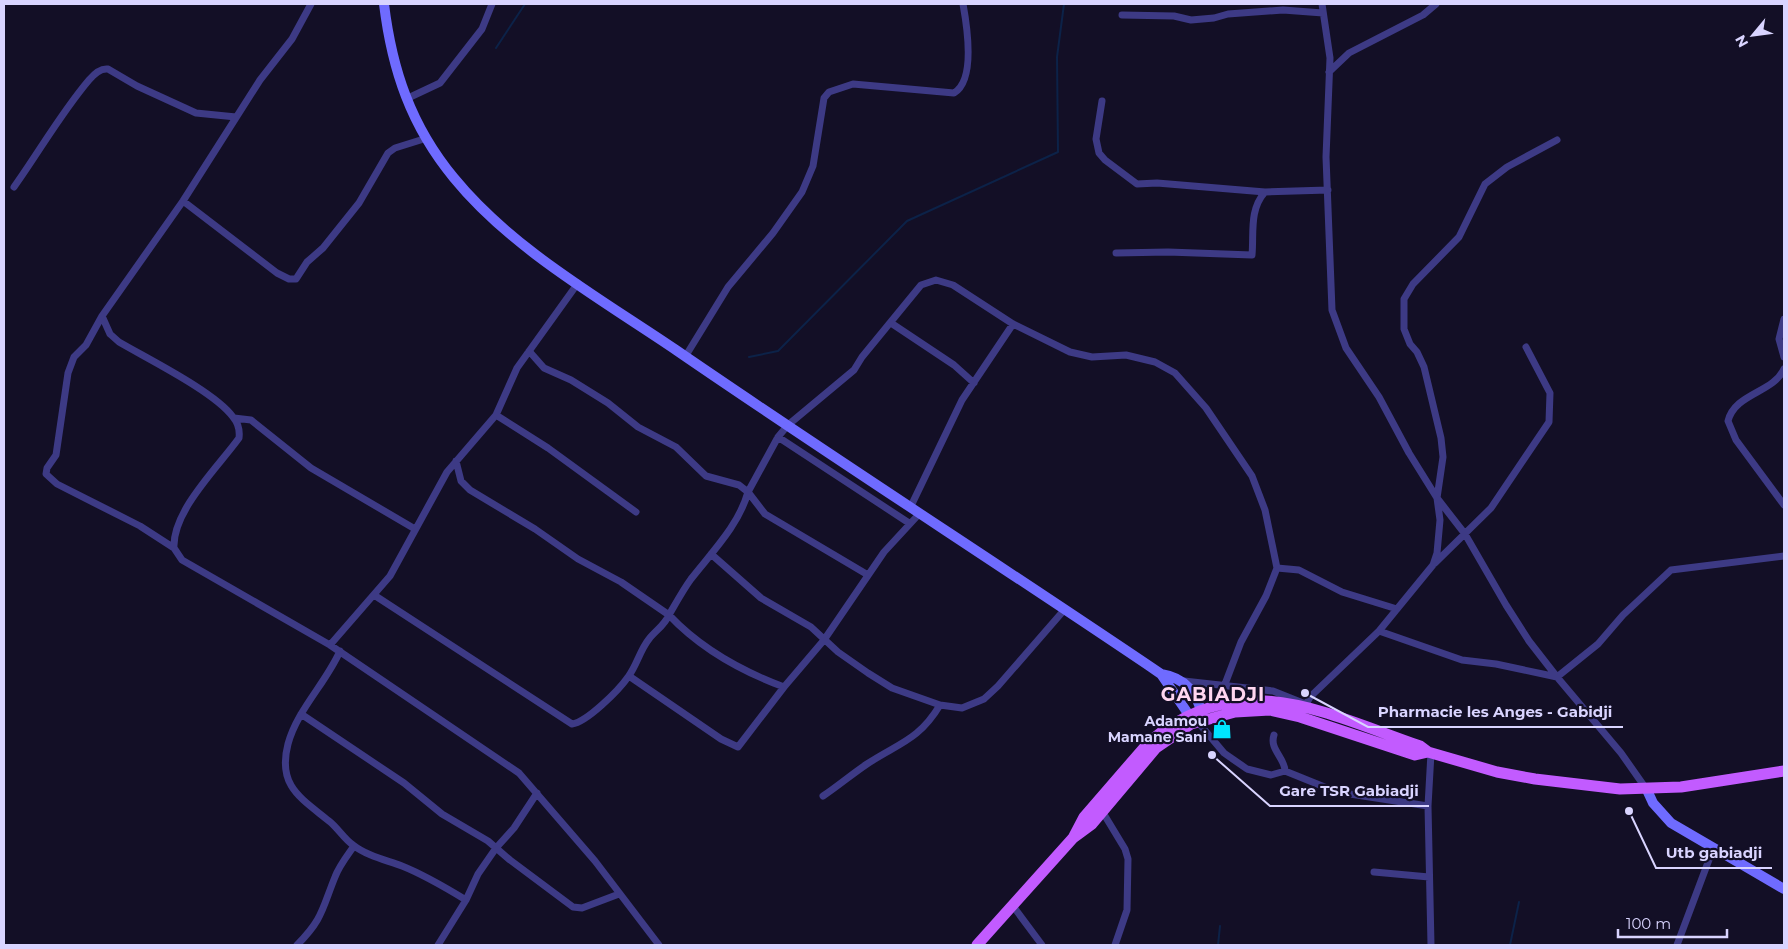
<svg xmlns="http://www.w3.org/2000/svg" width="1788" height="949" font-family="Montserrat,sans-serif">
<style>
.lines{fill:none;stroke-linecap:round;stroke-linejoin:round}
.stream{stroke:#0c2248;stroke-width:2}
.street{stroke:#3d3a85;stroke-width:7}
.secondary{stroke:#6f6bff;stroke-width:10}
.primary{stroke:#c25bff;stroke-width:11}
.labels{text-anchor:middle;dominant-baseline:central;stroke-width:4.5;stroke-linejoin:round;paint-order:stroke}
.poi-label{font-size:14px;font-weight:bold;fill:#d9d4ff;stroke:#130f26;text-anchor:end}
.district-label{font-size:19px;font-weight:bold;letter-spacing:1px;fill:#ffd6f0;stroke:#130f26}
.leader{fill:none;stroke:#d9d4ff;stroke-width:2}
.callout-dot{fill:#d9d4ff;stroke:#130f26;stroke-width:2}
.callout-label{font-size:15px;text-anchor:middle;font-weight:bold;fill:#d9d4ff;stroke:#130f26;stroke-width:4.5;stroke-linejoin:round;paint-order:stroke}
</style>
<rect width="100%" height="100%" fill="#130f26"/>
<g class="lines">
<path class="stream" d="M 496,48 L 525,4
M 749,357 L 778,351 L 907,221 L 1058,152 L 1057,57 L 1064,4
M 1218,945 L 1220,926
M 1510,945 L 1519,902"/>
<path class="street" d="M 311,4 L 292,39 L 260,80 L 183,201 L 102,316 L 110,334 L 119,342 C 148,359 215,392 233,417 C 238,423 240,430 239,438 C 219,466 172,511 174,548 L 182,560 L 330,645 L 519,773 L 595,861 L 659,945
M 1122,15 L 1174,16 L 1191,20 L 1214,18 L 1228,14 L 1283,10 L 1323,13
M 1329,72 L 1349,53 L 1423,15 L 1436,4
M 406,99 L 440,83 L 482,29 L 492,4
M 1102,101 L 1096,139 L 1099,153 L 1105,160 L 1137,184 L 1157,183 L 1265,192
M 1557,140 L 1507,167 L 1485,184 L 1459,237 L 1413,284 L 1404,299 L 1404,329 L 1410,344 L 1417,352 L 1424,367 L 1441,438 L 1443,457 L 1437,498 L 1465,534 L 1506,605 L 1529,641 L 1557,677 L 1598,644 L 1623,615 L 1671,570 L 1784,556
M 14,187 C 39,152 61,113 89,80 C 94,74 101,68 108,69 L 137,86 L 196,113 L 236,117
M 183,201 L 277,273 L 289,279 L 296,279 L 307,262 L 323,248 L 359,203 L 388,153 L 395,148 L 427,138
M 1116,253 L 1168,252 L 1252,255 C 1254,233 1249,210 1265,192 L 1328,190
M 102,316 L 86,345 L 74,357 L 68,373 L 56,455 L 47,468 L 46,474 L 57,484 L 140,526 L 174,548
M 1784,319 L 1779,339 L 1784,357
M 891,323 L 954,365 L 974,383
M 685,357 L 728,287 L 773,233 L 802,192 L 813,166 L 824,98 L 829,92 L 853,84 L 954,93 C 976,80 967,26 963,4
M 1784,369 C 1773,393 1735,393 1728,421 L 1736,440 L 1784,505
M 496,415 L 548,448 L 636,512
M 234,418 L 251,420 L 311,468 L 415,529
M 778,437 L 909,523
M 456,461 L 461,481 L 470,490 L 535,529 L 578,559 L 621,582 L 669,615 C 676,603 683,590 691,579 C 712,552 739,525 748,492 L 739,485 L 706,476 L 676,447 L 638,427 L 608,403 L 571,380 L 544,368 L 529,351
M 911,506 L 962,400 L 1013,324
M 711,554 L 761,598 L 811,627 L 838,652 L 868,673 L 892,688 L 940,705 L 962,708 L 984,699 L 998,686 L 1065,609
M 1435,563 L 1491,508 L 1549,422 L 1550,393 L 1526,347
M 1277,568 L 1299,570 L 1342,592 L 1397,609
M 868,575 L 765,514 L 748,492 L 778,437 L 788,425 L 854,370 L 862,357 L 921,285 L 936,280 L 953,285 L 1013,324 L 1070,352 L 1092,357 L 1126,355 L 1155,362 L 1175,373 L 1206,408 L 1252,476 L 1265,510 L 1277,568 L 1266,596 L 1241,642 L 1225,684
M 374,595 L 572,724 C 587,722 619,690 628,677 C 637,665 640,650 649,639 C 656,630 664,626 669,615 C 701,649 741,671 784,687
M 1379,631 L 1462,660 L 1496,664 L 1557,677 L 1621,753 L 1647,790
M 330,645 L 390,576 L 447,472 L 496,415 L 517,368 L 578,283
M 340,651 C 326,683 297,710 288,744 C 277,786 301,798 329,821 C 338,828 344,839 353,845 C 367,856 386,860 402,866 C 422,874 448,889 466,900
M 629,676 L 721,739 L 738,747 L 784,687 L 824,640 L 884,552 L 920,513
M 1184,681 L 1273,691 L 1303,703
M 1303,710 L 1310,697 L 1379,631 L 1433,565 L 1437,553 L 1440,520 L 1437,498 L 1409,453 L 1379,397 L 1346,348 L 1332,310 L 1326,157 L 1330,58 L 1322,4
M 301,714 L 404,783 L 442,814 L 488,841 L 510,860 L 573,907 L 582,908 L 619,894
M 1197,721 L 1224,753 L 1247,769 L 1271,775 L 1285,771 L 1337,792 L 1428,806
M 1274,735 C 1269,749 1285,758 1285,771
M 1431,753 L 1428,806 L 1431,945
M 823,796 C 838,786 852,774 867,764 C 899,743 919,740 940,705
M 1102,811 L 1125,849 L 1128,859 L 1127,910 L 1115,945
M 1374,872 L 1429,877
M 1013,906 L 1042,945
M 297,945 C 323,919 322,909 335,877 C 339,866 347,856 354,846
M 438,945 L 466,900 L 478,874 L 496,848 L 514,828 L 537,793
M 1677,945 L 1713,849"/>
<path class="secondary" d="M 384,4 C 392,70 411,126 454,178 C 512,249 601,299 676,350 C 836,460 1000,565 1161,674 C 1186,678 1197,693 1203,717
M 1161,674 L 1189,715 L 1191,724
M 1647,790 L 1653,803 L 1671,823 L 1784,889"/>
<path class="primary" d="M 1073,838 L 1084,817 L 1149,742 C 1239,665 1324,713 1420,746 L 1428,752 L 1497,772 L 1535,779 L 1620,789 L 1681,787 L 1784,771
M 977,945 L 1073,838 L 1092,824 L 1156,748 L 1191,724 L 1235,712 L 1270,710 L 1300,717 L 1415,755 L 1428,752"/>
</g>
<defs>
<symbol id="shop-bare" viewBox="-9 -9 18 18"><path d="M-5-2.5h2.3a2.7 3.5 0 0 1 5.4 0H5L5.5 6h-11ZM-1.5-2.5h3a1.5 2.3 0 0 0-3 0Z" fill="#00e5ff" stroke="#130f26" stroke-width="2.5" paint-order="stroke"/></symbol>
</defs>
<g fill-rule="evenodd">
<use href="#shop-bare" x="1208" y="715" width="28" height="28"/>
</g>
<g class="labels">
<g class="poi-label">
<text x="1207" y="721">Adamou<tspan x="1207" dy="16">Mamane Sani</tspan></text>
</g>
<g class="district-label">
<text x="1213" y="694">GABIADJI</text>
</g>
</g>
<path class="leader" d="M1305 693L1368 727H1623M1212 755L1270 806H1429M1629 811L1656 868H1772"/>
<g class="callout-dot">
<circle cx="1305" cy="693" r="5"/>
<circle cx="1212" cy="755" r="5"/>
<circle cx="1629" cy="811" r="5"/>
</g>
<g class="callout-label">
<text x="1495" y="717">Pharmacie les Anges - Gabidji</text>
<text x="1349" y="796">Gare TSR Gabiadji</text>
<text x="1714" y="858">Utb gabiadji</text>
</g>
<rect width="1788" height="949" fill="none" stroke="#d9d4ff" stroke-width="10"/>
<g transform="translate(1753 35) rotate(241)" stroke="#130f26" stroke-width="4" paint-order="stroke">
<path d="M0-4L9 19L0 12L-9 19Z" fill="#d9d4ff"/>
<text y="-8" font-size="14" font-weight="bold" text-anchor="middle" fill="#d9d4ff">N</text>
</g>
<path d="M1618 929v8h109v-8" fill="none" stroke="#d9d4ff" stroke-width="2.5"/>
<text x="1626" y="929" font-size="15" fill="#d9d4ff" stroke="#130f26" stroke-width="4" paint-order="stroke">100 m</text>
</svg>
